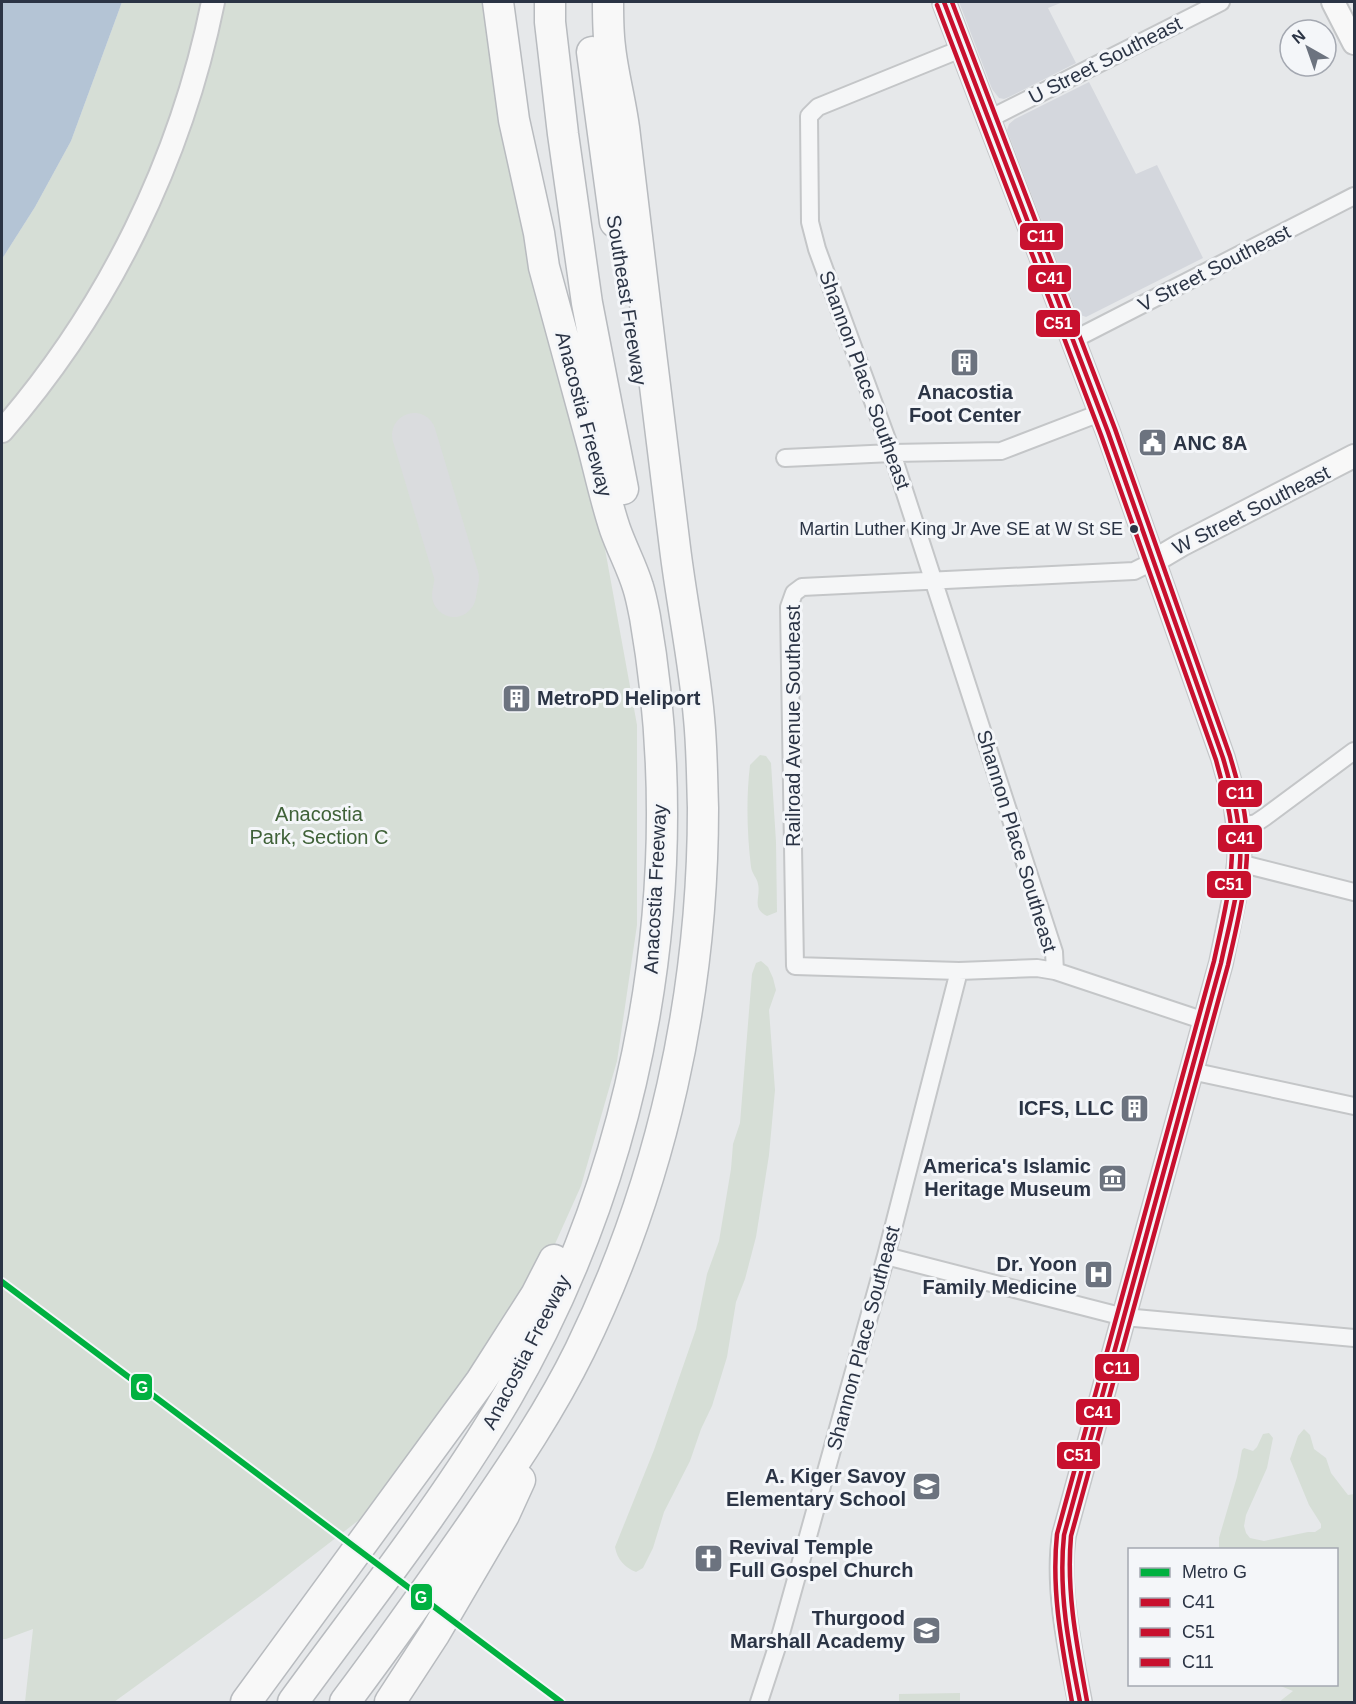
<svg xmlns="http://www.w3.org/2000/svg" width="1356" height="1704" font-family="Arial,sans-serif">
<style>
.built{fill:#d4d7dd}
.green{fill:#d6ded6}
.water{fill:#b4c4d5}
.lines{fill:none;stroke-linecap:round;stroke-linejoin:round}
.taxiway{stroke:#dadcde;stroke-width:44}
.street-casing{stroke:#c4c6c8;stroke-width:20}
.secondary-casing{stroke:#c4c6c8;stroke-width:26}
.highway-casing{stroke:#b8bbbf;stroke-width:33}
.street{stroke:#f5f6f7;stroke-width:16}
.secondary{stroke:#f8f8f8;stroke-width:22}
.highway{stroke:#f8f8f8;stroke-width:30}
.bus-1-casing{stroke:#f4f6f9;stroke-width:9}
.bus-2-casing{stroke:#f4f6f9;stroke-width:9}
.bus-3-casing{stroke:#f4f6f9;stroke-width:9}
.bus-1{stroke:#c8102e;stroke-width:4.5}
.bus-2{stroke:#c8102e;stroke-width:4.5}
.bus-3{stroke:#c8102e;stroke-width:4.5}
.metro-1-casing{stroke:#f4f6f9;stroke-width:10}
.metro-1{stroke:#00b140;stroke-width:6}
.bus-dot{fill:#2b3445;stroke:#f4f6f9;stroke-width:2}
.labels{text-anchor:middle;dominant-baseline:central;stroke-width:6;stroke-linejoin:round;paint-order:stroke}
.bus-label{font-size:18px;fill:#2b3445;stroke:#f4f6f9;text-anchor:end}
.street-label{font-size:20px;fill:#2b3445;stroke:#f4f6f9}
.poi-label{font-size:20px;font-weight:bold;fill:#2b3445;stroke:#f4f6f9;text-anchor:end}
.park-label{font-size:20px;fill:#3f6138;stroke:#f4f6f9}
.line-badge{stroke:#f4f6f9;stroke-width:2}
.badge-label{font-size:16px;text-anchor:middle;font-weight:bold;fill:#fff}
</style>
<rect width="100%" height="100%" fill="#e6e8ea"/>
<path class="built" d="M 959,2 L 1063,2 L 1048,8 L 1076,63 L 1009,97 L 1004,99 L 999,98 L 992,89 Z
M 1089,82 L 1136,174 L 1157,165 L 1203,258 L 1086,317 L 1078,314 L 1074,306 L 1007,130 L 1009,124 L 1015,119 Z"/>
<path class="green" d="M 122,2 L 488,2 L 599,516 L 637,725 L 637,925 L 617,1061 L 581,1186 L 519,1324 L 372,1510 L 267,1591 L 114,1702 L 25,1702 L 33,1629 L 6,1639 L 2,1639 L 2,259 L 35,207 L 71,141 Z
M 760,755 L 766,756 L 771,763 L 776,842 L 777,912 L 767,916 C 751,908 761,897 758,884 C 757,878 752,874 751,867 C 747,834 746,798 750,765 Z
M 761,961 L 768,967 L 773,978 L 776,990 L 769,1010 L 775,1090 L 769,1155 L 756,1237 L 745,1279 L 736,1302 L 727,1357 L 712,1406 L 701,1429 L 690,1461 L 664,1512 L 653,1548 L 643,1568 L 636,1572 C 625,1568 617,1559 615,1547 L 654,1450 L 696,1329 L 707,1274 L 719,1241 L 731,1169 L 733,1144 L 740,1123 L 752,974 L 756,963 Z
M 1304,1429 L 1310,1435 L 1314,1449 L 1326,1458 L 1331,1473 L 1348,1495 L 1354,1494 L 1354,1702 L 1326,1701 L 1279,1702 L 1293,1691 L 1278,1685 L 1336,1684 L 1336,1550 L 1219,1549 L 1219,1538 L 1237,1477 L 1242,1450 L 1244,1448 L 1253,1451 L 1257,1447 L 1263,1434 L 1269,1433 L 1273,1438 L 1267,1468 L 1246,1515 L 1244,1526 L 1246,1533 L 1250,1538 L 1264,1541 L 1308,1532 L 1315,1532 L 1321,1528 L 1321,1524 L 1309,1505 L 1290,1459 L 1298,1436 Z
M 960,1693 L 960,1702 L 899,1702 L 899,1694 Z"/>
<path class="water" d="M 2,2 L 122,2 L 71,141 L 35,207 L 2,259 Z"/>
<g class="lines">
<path class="taxiway" d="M 414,435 L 457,578 L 454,595"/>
<defs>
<path id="street" d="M 961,49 L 818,107 L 809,116 L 810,222 L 817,249 L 892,453 L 1054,952 L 1055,971
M 989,119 L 1221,2
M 1073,340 L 1354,196
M 785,458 L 892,453 L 1001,451 L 1100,413
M 1154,561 L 1134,571 L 802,587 L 794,593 L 789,607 L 795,966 L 959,971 L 1037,968 L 1055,971 L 1205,1021
M 1239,827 L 1256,823 L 1265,817 L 1354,751
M 1239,863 L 1354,892
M 1191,1071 L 1354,1106
M 886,1256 L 1124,1317 L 1354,1338
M 759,1702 L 778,1644 L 886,1256 L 959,971"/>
<path id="secondary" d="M 944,2 L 1108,432 L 1223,758 L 1235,801 L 1240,841 L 1239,863 L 1234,899 L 1221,963 L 1064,1535 C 1056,1587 1070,1650 1080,1702
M 1333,2 L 1354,43
M 2,431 C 108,309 181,160 213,2
M 1154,561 L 1181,545 L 1354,456"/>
<path id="highway" d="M 550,2 L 550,22 L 563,134 L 587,303 L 623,489
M 592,52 L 615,222
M 246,1702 L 481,1381 L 536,1295 L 554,1260
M 293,1702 C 366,1602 444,1504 507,1397 C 642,1164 691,882 645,617 C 643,607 641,596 638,587 C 632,567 622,549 615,529 C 606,502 600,474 593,447 C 577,387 560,327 544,267 L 539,233 L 514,120 L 498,2
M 345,1702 C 390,1642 433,1581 476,1519 C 514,1464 551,1409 580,1350 C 662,1182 703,995 703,808 C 702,778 702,748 699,718 C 694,661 682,605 675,548 C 658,411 641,273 625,136 C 622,106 613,76 610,47 C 608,32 608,16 608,2
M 390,1702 L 435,1633 L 504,1515 L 520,1480"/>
</defs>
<use href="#street" class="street-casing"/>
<use href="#secondary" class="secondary-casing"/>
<use href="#highway" class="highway-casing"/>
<use href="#street" class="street"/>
<use href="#secondary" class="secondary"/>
<use href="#highway" class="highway"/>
<defs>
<path id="bus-1" d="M 944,2 L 1108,432 L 1223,758 C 1231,785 1238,811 1240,840 C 1243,880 1229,924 1221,963 L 1064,1535 C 1058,1592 1069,1647 1080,1702"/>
<path id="bus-2" d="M 937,5 L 1101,435 L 1216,760 C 1223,787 1232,814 1232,842 C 1233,882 1222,923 1214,961 L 1057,1534 C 1051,1591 1062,1646 1072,1702"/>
<path id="bus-3" d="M 952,2 L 1115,429 L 1230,756 C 1238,784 1247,812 1247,842 C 1248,883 1237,925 1228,965 L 1071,1536 C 1066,1592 1077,1646 1087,1701"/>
</defs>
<use href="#bus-1" class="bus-1-casing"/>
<use href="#bus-2" class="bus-2-casing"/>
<use href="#bus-3" class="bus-3-casing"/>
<use href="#bus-1" class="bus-1"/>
<use href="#bus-2" class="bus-2"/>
<use href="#bus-3" class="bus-3"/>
<defs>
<path id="metro-1" d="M 2,1282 L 561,1702"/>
</defs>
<use href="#metro-1" class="metro-1-casing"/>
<use href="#metro-1" class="metro-1"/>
</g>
<defs>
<symbol id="building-square" viewBox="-11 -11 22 22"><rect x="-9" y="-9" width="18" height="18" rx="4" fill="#6c737f" stroke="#f4f6f9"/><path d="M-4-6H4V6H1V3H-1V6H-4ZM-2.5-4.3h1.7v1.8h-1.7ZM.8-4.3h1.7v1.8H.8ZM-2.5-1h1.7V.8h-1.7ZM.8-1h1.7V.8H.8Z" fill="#fff"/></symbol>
<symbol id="civic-square" viewBox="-11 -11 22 22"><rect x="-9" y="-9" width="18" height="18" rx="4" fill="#6c737f" stroke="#f4f6f9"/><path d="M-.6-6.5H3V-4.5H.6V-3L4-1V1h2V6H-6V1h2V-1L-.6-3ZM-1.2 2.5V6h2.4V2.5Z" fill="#fff"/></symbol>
<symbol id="museum-square" viewBox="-11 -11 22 22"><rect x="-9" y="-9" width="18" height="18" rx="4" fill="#6c737f" stroke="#f4f6f9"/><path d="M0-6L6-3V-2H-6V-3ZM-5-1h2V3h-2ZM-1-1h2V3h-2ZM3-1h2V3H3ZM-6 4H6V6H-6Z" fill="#fff"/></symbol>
<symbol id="hospital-square" viewBox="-11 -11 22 22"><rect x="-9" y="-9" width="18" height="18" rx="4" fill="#6c737f" stroke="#f4f6f9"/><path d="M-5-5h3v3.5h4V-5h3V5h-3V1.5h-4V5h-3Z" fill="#fff"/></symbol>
<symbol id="school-square" viewBox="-11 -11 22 22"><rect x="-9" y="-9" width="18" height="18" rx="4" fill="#6c737f" stroke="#f4f6f9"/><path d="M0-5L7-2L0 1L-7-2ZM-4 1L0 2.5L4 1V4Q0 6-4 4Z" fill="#fff"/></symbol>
<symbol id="church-square" viewBox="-11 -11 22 22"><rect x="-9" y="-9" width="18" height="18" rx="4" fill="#6c737f" stroke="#f4f6f9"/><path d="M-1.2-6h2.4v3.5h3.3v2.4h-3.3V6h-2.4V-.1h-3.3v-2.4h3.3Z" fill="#fff"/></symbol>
</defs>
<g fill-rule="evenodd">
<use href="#building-square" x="948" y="346" width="33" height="33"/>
<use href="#civic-square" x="1136" y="426" width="33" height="33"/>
<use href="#building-square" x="500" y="682" width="33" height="33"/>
<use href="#building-square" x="1118" y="1092" width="33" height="33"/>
<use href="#museum-square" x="1096" y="1162" width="33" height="33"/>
<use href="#hospital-square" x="1082" y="1258" width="33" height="33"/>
<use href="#school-square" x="910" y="1470" width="33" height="33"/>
<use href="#church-square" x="692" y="1542" width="33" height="33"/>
<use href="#school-square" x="910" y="1614" width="33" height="33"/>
</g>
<circle class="bus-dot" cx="1134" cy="529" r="5"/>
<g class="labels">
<g class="bus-label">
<text x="1123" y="529">Martin Luther King Jr Ave SE at W St SE</text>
</g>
<g class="street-label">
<text transform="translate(1105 60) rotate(-27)">U Street Southeast</text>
<text transform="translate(1214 268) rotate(-27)">V Street Southeast</text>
<text transform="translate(627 300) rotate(81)">Southeast Freeway</text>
<text transform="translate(865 380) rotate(70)">Shannon Place Southeast</text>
<text transform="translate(584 414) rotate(75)">Anacostia Freeway</text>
<text transform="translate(1251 510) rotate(-27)">W Street Southeast</text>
<text transform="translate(793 726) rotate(-90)">Railroad Avenue Southeast</text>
<text transform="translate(1017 841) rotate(73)">Shannon Place Southeast</text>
<text transform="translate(655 889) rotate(-87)">Anacostia Freeway</text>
<text transform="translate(863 1338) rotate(-75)">Shannon Place Southeast</text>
<text transform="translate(526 1352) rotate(-63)">Anacostia Freeway</text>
</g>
<g class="poi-label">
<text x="965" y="392" text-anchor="middle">Anacostia<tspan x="965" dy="23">Foot Center</tspan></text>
<text x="1173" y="443" text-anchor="start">ANC 8A</text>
<text x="537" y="698" text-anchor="start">MetroPD Heliport</text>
<text x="1114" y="1108">ICFS, LLC</text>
<text x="1091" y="1166">America's Islamic<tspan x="1091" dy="23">Heritage Museum</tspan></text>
<text x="1077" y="1264">Dr. Yoon<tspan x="1077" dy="23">Family Medicine</tspan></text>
<text x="906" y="1476">A. Kiger Savoy<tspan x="906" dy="23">Elementary School</tspan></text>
<text x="729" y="1547" text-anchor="start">Revival Temple<tspan x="729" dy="23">Full Gospel Church</tspan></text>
<text x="905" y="1618">Thurgood<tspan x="905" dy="23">Marshall Academy</tspan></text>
</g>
<g class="park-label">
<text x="319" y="814">Anacostia<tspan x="319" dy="23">Park, Section C</tspan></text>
</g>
</g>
<g class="line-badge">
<rect x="1019" y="222" width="45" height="29" rx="6" fill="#c8102e"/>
<rect x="1027" y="264" width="45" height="29" rx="6" fill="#c8102e"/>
<rect x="1035" y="309" width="46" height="29" rx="6" fill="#c8102e"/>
<rect x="1217" y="779" width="46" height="29" rx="6" fill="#c8102e"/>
<rect x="1217" y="824" width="46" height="29" rx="6" fill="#c8102e"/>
<rect x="1206" y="870" width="46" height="29" rx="6" fill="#c8102e"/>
<rect x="1094" y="1353" width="46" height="29" rx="6" fill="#c8102e"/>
<rect x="130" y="1373" width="23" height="28" rx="6" fill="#00b140"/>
<rect x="1075" y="1398" width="46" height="28" rx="6" fill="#c8102e"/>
<rect x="1056" y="1441" width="45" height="29" rx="6" fill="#c8102e"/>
<rect x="410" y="1583" width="23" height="28" rx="6" fill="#00b140"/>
</g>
<g class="badge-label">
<text x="1041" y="242">C11</text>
<text x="1050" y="284">C41</text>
<text x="1058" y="329">C51</text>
<text x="1240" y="799">C11</text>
<text x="1240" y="844">C41</text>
<text x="1229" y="890">C51</text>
<text x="1117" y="1374">C11</text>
<text x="142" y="1393">G</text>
<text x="1098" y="1418">C41</text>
<text x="1078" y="1461">C51</text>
<text x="421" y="1603">G</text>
</g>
<rect width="1356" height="1704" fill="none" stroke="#2b3445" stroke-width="6"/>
<rect x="1128" y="1548" width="210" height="138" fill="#f4f6f9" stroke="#a4a8b1" stroke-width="1.5"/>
<rect x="1140" y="1568" width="30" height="9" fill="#00b140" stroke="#a4a8b1" stroke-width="1.5"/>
<text x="1182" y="1578" font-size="18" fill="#2b3445">Metro G</text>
<rect x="1140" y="1598" width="30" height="9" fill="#c8102e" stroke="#a4a8b1" stroke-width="1.5"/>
<text x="1182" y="1608" font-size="18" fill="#2b3445">C41</text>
<rect x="1140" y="1628" width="30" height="9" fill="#c8102e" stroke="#a4a8b1" stroke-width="1.5"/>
<text x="1182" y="1638" font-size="18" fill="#2b3445">C51</text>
<rect x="1140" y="1658" width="30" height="9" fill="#c8102e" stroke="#a4a8b1" stroke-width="1.5"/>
<text x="1182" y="1668" font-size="18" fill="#2b3445">C11</text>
<g transform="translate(1308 48) rotate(320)"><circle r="28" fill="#f4f6f9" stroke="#a4a8b1" stroke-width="1.5"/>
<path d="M0-4.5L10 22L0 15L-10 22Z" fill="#6c737f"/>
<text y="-9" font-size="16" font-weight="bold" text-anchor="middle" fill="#2b3445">N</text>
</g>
</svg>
